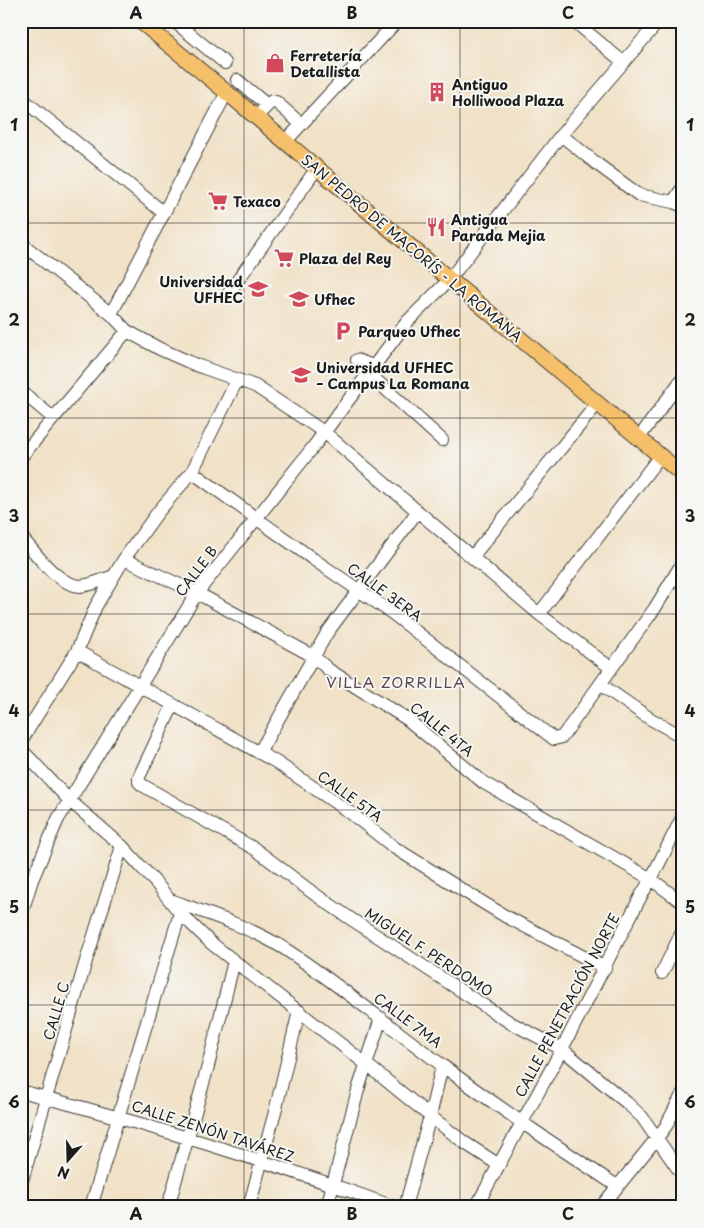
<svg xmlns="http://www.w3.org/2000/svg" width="704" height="1228" font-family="'Playpen Sans',sans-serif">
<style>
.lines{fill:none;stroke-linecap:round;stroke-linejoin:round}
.minor-casing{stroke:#3c3a36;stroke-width:14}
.major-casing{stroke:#3c3a36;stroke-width:17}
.minor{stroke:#fff;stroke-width:12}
.major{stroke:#f6c06b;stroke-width:15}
.grid{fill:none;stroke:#1c1c1c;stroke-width:1;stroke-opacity:0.55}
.labels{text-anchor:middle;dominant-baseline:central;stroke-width:4;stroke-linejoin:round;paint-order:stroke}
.poi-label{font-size:14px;font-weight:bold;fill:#1c1c1c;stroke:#f6f6f2;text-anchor:start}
.street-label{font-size:14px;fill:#1c1c1c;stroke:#f6f6f2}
.neighbourhood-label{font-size:15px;letter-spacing:1px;fill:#5a4652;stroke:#f6f6f2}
.neatline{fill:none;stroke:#1c1c1c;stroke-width:2}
.grid-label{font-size:16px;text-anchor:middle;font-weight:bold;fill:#1c1c1c}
</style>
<rect width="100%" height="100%" fill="#f6f6f2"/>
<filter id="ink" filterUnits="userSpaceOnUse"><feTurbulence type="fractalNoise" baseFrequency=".02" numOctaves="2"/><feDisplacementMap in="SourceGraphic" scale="10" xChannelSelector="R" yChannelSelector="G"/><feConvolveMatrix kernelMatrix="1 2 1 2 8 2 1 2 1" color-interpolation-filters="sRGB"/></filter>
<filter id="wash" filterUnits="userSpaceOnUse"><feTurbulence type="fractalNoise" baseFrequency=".0096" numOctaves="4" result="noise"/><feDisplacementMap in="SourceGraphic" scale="20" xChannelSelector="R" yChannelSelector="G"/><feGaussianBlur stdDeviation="1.12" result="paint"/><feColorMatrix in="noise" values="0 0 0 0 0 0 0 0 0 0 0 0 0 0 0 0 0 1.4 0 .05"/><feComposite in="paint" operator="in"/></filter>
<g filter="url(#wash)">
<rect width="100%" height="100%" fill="#f1e1c6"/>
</g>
<g filter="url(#ink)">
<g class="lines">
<defs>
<path id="minor" d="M 174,21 L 225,63
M 574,21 L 623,62
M 237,80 L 267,105
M 21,98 L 164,213
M 256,117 L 272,101 L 276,102 L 301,124
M 561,135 L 597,164 L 639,195 L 673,202 L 683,206
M 285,142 L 397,21
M 673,202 L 683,187
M 21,243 L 111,314 L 127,331 L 160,349 L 196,365 L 255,386 L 324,432 L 539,614 L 611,668
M 226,297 L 317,168
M 111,314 L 227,92
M 357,360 L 373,366
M 368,373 L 442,440
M 21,391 L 53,418
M 638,439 L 683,378
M 21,457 L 127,331
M 192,472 L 313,559 L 392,613 L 554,739 L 562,737 L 655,608 L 683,562
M 21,537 C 37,554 56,584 80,586 C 90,586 104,579 114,576
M 472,557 L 597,404
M 124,559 L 197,593 L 313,656 L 329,670 L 407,719 L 484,783 L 651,879 L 683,903
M 539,614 L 660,456
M 77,651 L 276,762 L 352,814 L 395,848 L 464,891 L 505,916 L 605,968
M 600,684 L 649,718 L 683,737
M 173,705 L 139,777 L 139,782 L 142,785 L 255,849 L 313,893 L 351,919 L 469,996 L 511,1023 L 562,1049 L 627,1103 L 642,1117 L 683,1176
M 21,741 L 77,651 L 96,606 L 124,559 L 158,512 L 192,472 L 237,380
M 21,749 L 69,800 L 122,846 L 156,883 L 180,913 L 211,943 L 366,1064 L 430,1116 L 465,1143 L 499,1165
M 259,753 L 327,633 L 417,512
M 170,900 C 209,914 250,927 285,949 C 340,985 390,1027 443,1066 C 499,1108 558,1147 617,1186
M 21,915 L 32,880 L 58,819 L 197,593 L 314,446 L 407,322 L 449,280 L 561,135 L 659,21
M 662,973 L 683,930
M 21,1091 C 147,1124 272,1162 394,1207
M 21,1184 L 86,961 L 122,846
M 91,1207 L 180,913
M 168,1207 L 208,1066 L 234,961
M 249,1207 L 276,1108 L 299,1011
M 327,1207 L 358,1090 L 381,1018
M 405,1207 L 430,1116 L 442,1066
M 476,1207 L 562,1049 L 642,894 L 651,879 L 683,816
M 601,1207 L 657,1138 L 666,1126 L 683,1093
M 680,1207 L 683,1205"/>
<path id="major" d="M 140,21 L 219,86 L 683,475"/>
</defs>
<use href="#minor" class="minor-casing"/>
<use href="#major" class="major-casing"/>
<use href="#minor" class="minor"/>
<use href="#major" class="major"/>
</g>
</g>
<path class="grid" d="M 244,21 L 244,1207M 460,21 L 460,1207M 21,223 L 683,223M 21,418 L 683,418M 21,614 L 683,614M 21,810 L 683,810M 21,1005 L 683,1005"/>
<defs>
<symbol id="shop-bare" viewBox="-9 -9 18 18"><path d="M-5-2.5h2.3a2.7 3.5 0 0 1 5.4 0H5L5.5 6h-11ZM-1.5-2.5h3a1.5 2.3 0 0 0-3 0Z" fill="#d1495b" stroke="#f6f6f2" stroke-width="2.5" paint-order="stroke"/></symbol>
<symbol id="building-bare" viewBox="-9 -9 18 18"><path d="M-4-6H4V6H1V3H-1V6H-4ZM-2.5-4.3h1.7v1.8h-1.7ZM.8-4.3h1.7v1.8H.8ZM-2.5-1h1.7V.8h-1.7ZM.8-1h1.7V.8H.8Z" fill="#d1495b" stroke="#f6f6f2" stroke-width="2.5" paint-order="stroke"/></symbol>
<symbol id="supermarket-bare" viewBox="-9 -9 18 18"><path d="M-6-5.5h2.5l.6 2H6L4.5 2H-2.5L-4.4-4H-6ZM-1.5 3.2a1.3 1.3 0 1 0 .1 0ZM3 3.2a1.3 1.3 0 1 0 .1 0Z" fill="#d1495b" stroke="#f6f6f2" stroke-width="2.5" paint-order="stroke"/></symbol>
<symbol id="restaurant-bare" viewBox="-9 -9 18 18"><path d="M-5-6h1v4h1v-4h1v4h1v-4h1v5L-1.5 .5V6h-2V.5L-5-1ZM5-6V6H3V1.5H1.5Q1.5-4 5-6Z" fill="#d1495b" stroke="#f6f6f2" stroke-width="2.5" paint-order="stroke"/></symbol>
<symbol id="university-bare" viewBox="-9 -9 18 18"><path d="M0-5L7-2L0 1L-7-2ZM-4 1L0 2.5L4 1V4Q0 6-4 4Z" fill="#d1495b" stroke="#f6f6f2" stroke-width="2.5" paint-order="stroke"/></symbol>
<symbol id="parking-bare" viewBox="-9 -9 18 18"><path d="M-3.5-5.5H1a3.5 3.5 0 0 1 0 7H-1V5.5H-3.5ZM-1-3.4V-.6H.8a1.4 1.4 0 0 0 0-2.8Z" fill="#d1495b" stroke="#f6f6f2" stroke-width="2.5" paint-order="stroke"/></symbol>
</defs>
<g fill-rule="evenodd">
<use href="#shop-bare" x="261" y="49" width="28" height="28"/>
<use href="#building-bare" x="423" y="78" width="28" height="28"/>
<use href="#supermarket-bare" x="204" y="187" width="28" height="28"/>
<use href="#restaurant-bare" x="422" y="213" width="28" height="28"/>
<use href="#supermarket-bare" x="270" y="244" width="28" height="28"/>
<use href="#university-bare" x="244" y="275" width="28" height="28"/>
<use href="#university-bare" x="285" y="285" width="28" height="28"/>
<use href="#parking-bare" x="329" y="317" width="28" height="28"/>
<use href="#university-bare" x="287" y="361" width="28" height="28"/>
</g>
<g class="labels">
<g class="poi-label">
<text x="290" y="55">Ferretería<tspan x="290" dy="16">Detallista</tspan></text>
<text x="452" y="84">Antiguo<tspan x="452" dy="16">Holliwood Plaza</tspan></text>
<text x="233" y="201">Texaco</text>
<text x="451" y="219">Antigua<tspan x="451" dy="16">Parada Mejia</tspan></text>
<text x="299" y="258">Plaza del Rey</text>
<text x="243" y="281" text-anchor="end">Universidad<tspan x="243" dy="16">UFHEC</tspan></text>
<text x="314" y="299">Ufhec</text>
<text x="358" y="331">Parqueo Ufhec</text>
<text x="316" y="367">Universidad UFHEC<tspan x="316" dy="16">– Campus La Romana</tspan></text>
</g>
<g class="street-label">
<text transform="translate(412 248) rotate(40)">SAN PEDRO DE MACORÍS - LA ROMANA</text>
<text transform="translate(196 571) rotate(-53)">CALLE B</text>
<text transform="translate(385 592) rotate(36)">CALLE 3ERA</text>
<text transform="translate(442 729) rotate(39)">CALLE 4TA</text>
<text transform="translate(350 796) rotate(36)">CALLE 5TA</text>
<text transform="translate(429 952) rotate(33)">MIGUEL F. PERDOMO</text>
<text transform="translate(567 1005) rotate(-62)">CALLE PENETRACIÓN NORTE</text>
<text transform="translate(56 1011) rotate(-74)">CALLE C</text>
<text transform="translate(408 1020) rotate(37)">CALLE 7MA</text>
<text transform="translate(213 1131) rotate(18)">CALLE ZENÓN TAVÁREZ</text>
</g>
<g class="neighbourhood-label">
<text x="396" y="681">VILLA ZORRILLA</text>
</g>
</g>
<rect width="704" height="1228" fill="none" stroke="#f6f6f2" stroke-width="55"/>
<g transform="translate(68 1160) rotate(200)" stroke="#f6f6f2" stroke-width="4" paint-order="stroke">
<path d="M0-4L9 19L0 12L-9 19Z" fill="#1c1c1c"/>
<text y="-8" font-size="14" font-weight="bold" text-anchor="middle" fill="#1c1c1c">N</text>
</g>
<rect x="28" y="28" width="648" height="1172" class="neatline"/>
<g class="grid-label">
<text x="136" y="19">A</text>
<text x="352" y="19">B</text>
<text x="568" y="19">C</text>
<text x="14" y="131">1</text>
<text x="690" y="131">1</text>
<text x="14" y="326">2</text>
<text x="690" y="326">2</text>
<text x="14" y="522">3</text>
<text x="690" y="522">3</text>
<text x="14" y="717">4</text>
<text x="690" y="717">4</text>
<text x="14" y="913">5</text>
<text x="690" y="913">5</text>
<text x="14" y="1108">6</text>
<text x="690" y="1108">6</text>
<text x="136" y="1220">A</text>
<text x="352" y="1220">B</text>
<text x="568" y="1220">C</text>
</g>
</svg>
